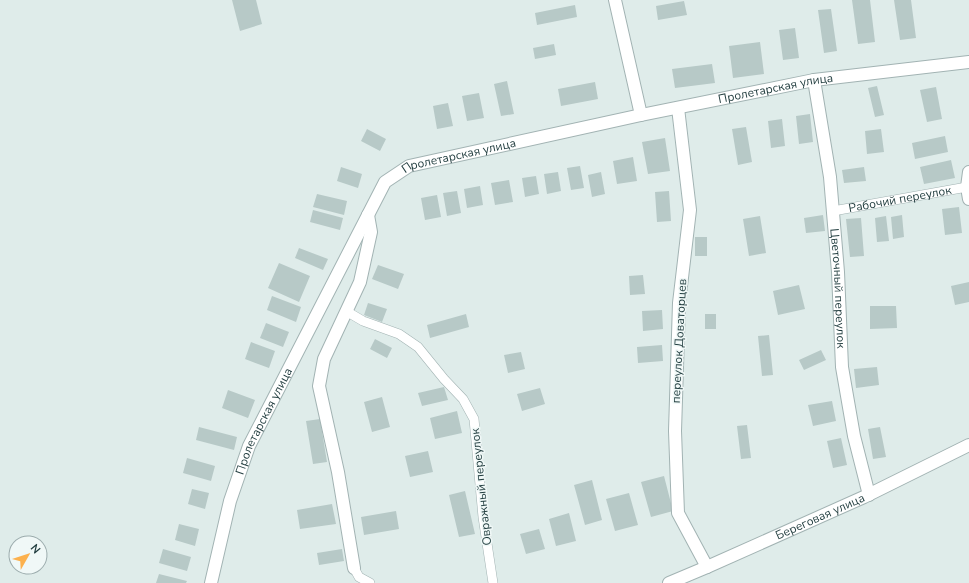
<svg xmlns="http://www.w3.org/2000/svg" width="969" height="583" font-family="'Nunito Sans',sans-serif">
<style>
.building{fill:#b7c9c7}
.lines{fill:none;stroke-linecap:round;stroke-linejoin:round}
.service-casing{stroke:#a2b3b3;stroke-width:10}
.minor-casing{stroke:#a2b3b3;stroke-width:14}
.service{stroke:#fff;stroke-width:9}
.minor{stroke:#fff;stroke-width:12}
.labels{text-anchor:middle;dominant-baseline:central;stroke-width:3;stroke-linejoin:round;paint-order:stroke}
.street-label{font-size:12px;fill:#1f3b3d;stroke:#f0f8f7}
</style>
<rect width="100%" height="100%" fill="#dfecea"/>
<path class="building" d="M 232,0 L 256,0 L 262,24 L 240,31 Z
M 852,0 L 870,0 L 875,42 L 858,44 Z
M 894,0 L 911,0 L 916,38 L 900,40 Z
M 684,1 L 687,15 L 658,20 L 656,6 Z
M 575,5 L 577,17 L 537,25 L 535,13 Z
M 831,9 L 837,51 L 824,53 L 818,10 Z
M 795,28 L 799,58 L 783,60 L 779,30 Z
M 760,42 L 764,74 L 733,78 L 729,46 Z
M 554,44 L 556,55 L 535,59 L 533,48 Z
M 712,64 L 715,83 L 675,88 L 672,69 Z
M 507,81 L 514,114 L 501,116 L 494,84 Z
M 595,82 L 598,99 L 561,106 L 558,89 Z
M 877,86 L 884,115 L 875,117 L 868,88 Z
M 936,87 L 942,119 L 927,122 L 920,90 Z
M 479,93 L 484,118 L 467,121 L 462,96 Z
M 448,103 L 453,126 L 437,129 L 433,106 Z
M 810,114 L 813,142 L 799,144 L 796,116 Z
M 782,119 L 785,146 L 771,148 L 768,121 Z
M 746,127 L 752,162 L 738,165 L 732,129 Z
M 367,129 L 386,139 L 380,151 L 361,141 Z
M 881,129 L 884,152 L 867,154 L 865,131 Z
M 945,136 L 948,152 L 915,159 L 912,143 Z
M 665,138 L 670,171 L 648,174 L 642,142 Z
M 633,157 L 637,181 L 617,184 L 613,161 Z
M 951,160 L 955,178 L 924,184 L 920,167 Z
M 580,166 L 584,188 L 571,190 L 567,168 Z
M 341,167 L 362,174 L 358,188 L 337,181 Z
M 864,167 L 866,181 L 844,183 L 842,170 Z
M 558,172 L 561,191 L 547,194 L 544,174 Z
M 601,172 L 605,194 L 592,197 L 588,175 Z
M 536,176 L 539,194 L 525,197 L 522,178 Z
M 509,180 L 513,202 L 495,205 L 491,183 Z
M 480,186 L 483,205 L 467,208 L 464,189 Z
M 457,191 L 461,213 L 447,216 L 443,193 Z
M 669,191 L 671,221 L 657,222 L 655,192 Z
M 317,194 L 347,201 L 344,215 L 313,207 Z
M 437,195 L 441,217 L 425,220 L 421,198 Z
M 959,207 L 962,233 L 945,235 L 942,209 Z
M 313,210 L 343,218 L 340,230 L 310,222 Z
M 823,215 L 825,231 L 806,233 L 804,218 Z
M 902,215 L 904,237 L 893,239 L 891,217 Z
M 760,216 L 766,253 L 749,256 L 743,219 Z
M 886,216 L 889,241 L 877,242 L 875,218 Z
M 861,218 L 864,256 L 850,257 L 846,219 Z
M 695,237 L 707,237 L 707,256 L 695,256 Z
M 299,248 L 328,259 L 323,270 L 295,258 Z
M 279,263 L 310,276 L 299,302 L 268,288 Z
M 378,265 L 404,274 L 398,289 L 372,279 Z
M 643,275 L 645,294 L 630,295 L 629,276 Z
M 969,282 L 969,302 L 955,305 L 951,286 Z
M 799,285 L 805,309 L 778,315 L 773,291 Z
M 272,296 L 301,307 L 296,322 L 267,310 Z
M 368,303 L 387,309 L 382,322 L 364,315 Z
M 870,306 L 896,306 L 897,328 L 870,329 Z
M 662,310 L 663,329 L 643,331 L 642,311 Z
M 466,314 L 469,327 L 430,338 L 427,325 Z
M 705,314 L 716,314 L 716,329 L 705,329 Z
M 266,323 L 289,332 L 283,347 L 260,338 Z
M 769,335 L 773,375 L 762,376 L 758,336 Z
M 375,339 L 392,348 L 387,358 L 370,349 Z
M 251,342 L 275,351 L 269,368 L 245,359 Z
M 662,345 L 663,361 L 638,363 L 637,347 Z
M 821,350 L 826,360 L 804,370 L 799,360 Z
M 521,352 L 525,369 L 508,373 L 504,355 Z
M 877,367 L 879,385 L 856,388 L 854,369 Z
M 444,387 L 448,400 L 422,406 L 418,393 Z
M 540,388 L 545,404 L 522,411 L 517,394 Z
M 228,390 L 255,400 L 248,418 L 222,408 Z
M 382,397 L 390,427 L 372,432 L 364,402 Z
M 832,401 L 836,421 L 813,426 L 808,405 Z
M 457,411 L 462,433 L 435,439 L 430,418 Z
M 320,419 L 327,462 L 313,464 L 306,421 Z
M 747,425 L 751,458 L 741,459 L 737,426 Z
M 199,427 L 237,437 L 234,450 L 196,440 Z
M 880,427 L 886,457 L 873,459 L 868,429 Z
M 841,438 L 847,465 L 833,468 L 827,441 Z
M 428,451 L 433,472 L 410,477 L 405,456 Z
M 187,458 L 215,466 L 211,481 L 183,473 Z
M 664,476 L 673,511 L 651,517 L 641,482 Z
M 592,480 L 602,520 L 585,525 L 574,485 Z
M 192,489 L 209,493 L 205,509 L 188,504 Z
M 465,491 L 475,534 L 459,537 L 449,495 Z
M 629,493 L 638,525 L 615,531 L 606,499 Z
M 332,504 L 336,524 L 300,529 L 297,510 Z
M 396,511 L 399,529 L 364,535 L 361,517 Z
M 569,513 L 576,541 L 556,546 L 549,519 Z
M 179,524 L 199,529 L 195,546 L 175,540 Z
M 539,529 L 545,549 L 526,554 L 520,534 Z
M 163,549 L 191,557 L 187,571 L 159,563 Z
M 342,549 L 344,561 L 319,565 L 317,553 Z
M 159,574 L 187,581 L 186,583 L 156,583 Z"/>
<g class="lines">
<defs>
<g id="service">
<path id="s1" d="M 833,211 L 967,187"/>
<path d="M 346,311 L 363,321 L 399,334 L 418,347 L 444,379 L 463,399 L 474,419 L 483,517 L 493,583"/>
<path d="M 354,568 L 359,577 L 370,583"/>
</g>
<g id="minor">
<path d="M 615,0 L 641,115"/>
<path id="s2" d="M 814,80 L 830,177 L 838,272 L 842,367 L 854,436 L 869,495"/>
<path d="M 678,108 L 690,210 L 679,303 L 675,431 L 678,513 L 707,567"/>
<path d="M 969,172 L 967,187 L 969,199"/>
<path d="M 354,568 L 338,472 L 319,386 L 324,359 L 360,282 L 371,232 L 368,215"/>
<path id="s3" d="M 211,583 L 230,501 L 249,446 L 385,182 L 409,166 L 641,115 L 814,80 L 969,62"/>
<path id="s4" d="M 669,583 L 707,567 L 864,497 L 969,445"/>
</g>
</defs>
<use href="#service" class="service-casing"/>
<use href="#minor" class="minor-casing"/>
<use href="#service" class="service"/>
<use href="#minor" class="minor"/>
</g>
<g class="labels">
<g class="street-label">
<text stroke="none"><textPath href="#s3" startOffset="843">Пролетарская улица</textPath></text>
<text stroke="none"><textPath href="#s3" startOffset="519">Пролетарская улица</textPath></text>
<text stroke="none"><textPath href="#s1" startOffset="68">Рабочий переулок</textPath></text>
<text stroke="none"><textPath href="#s2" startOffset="210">Цветочный переулок</textPath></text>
<text transform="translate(679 341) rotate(-87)">переулок Доваторцев</text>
<text stroke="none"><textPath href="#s3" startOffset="171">Пролетарская улица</textPath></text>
<text transform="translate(481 487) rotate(-96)">Овражный переулок</text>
<text stroke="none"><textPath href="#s4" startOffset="165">Береговая улица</textPath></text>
</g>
</g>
<g transform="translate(28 555) rotate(51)"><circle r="19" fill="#f0f8f7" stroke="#9cacad"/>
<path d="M0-3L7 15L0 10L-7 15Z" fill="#fcb14d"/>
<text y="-6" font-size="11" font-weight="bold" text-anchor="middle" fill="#1f3b3d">N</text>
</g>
</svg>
